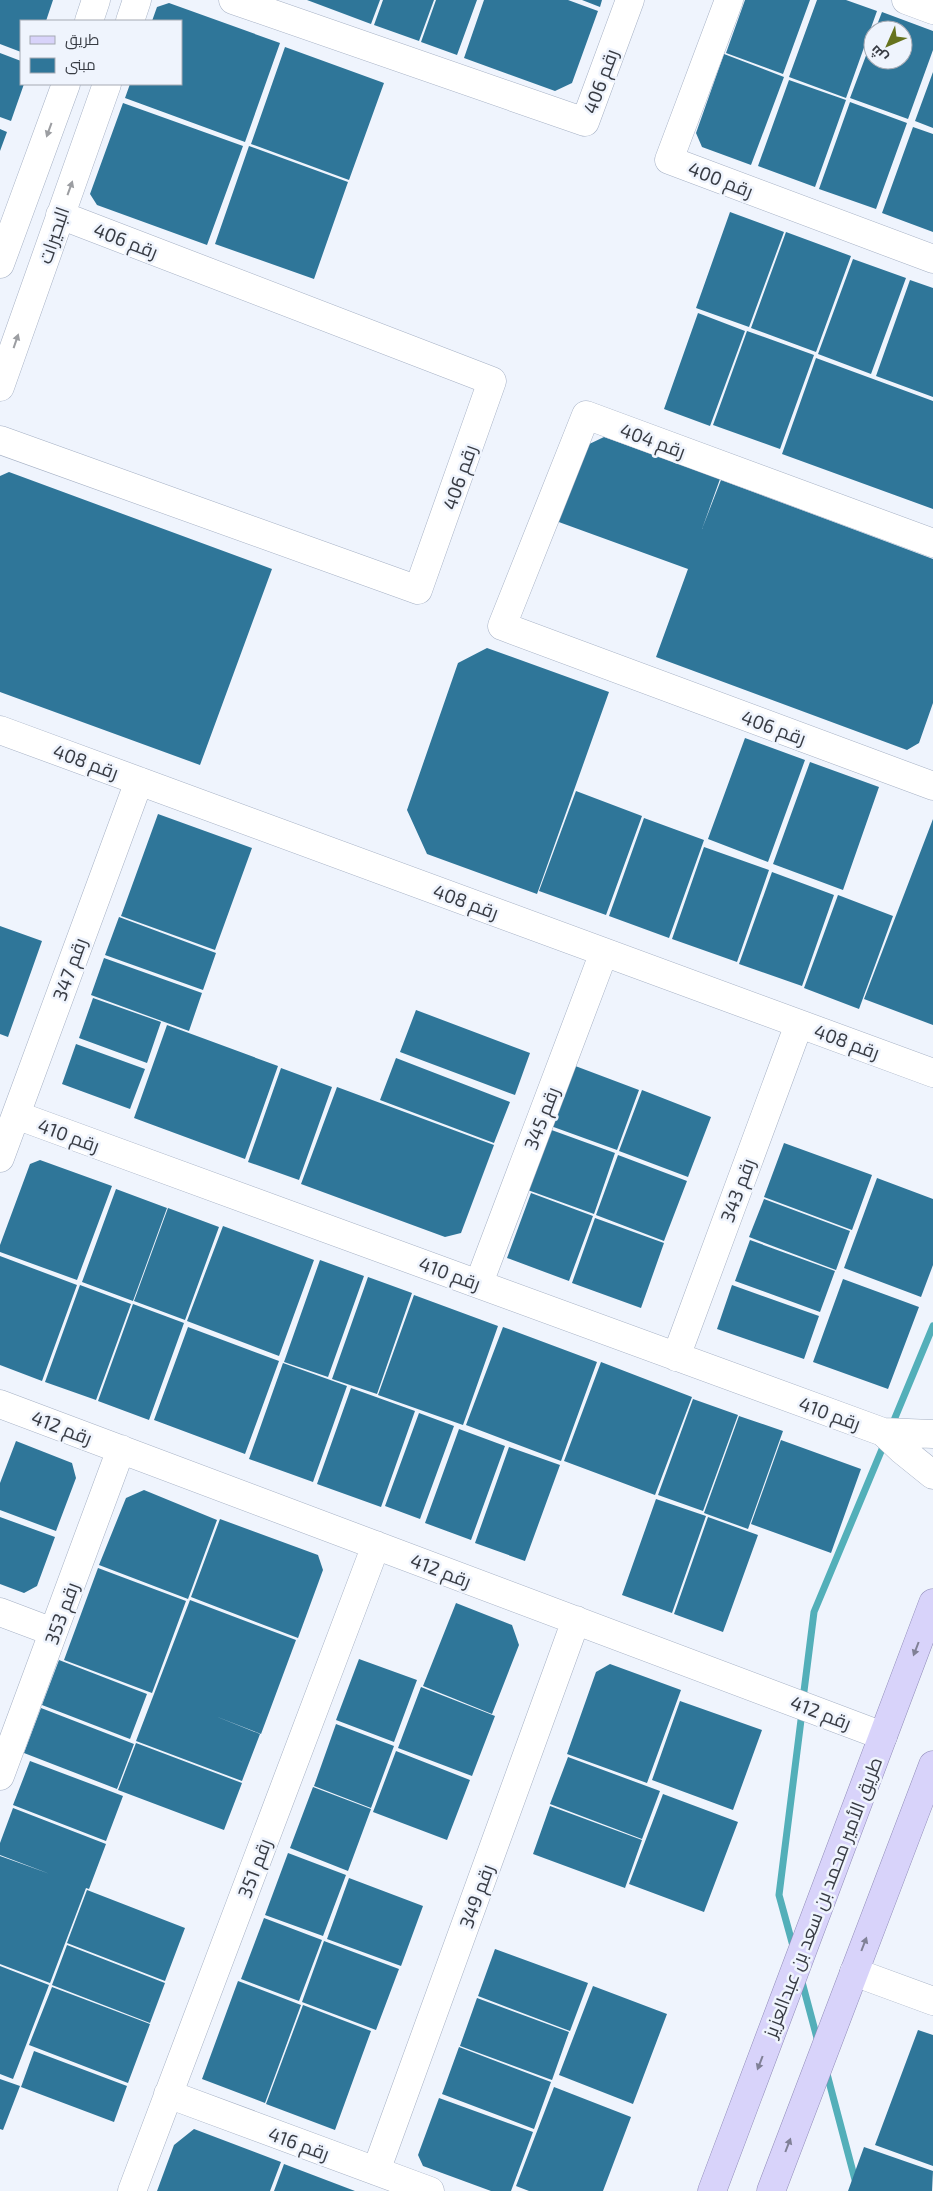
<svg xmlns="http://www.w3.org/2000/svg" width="933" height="2191" font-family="'Exo 2',Cairo,sans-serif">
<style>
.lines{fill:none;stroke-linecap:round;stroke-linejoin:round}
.stream{stroke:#53afb9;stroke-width:7}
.building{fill:#2f7699}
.minor-casing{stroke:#a5b0c4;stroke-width:29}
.major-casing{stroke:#8f8bb8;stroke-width:29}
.minor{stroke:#fff;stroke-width:28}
.major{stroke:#d8d3fa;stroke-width:28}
.oneway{fill:#9c9ea2}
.oneway2{fill:#808096}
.labels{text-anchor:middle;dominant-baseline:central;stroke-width:5;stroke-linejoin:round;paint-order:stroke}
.street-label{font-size:19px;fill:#383c44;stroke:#eff4fd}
</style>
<rect width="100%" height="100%" fill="#eff4fd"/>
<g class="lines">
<path class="stream" d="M 892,1425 L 933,1326
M 803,1699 L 814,1612 L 885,1442
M 793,1946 L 779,1895 L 802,1712
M 802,1982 L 817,2038
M 827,2074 L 858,2191"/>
</g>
<path class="building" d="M 0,0 L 53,0 L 46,21 L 21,21 L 21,52 L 0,44 Z
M 307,0 L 380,0 L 371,24 Z
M 383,0 L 434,0 L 419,41 L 374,25 Z
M 436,0 L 477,0 L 457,55 L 421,42 Z
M 484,0 L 568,0 L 598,11 L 572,83 L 555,91 L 464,58 Z
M 582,0 L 602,0 L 600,7 Z
M 745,0 L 810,0 L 783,74 L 726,53 Z
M 817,0 L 846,0 L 877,11 L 846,98 L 789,77 Z
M 169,3 L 280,43 L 245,142 L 125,98 L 130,84 L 181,84 L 181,21 L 152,21 L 157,7 Z
M 882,12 L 933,31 L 933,50 L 908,119 L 850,98 L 873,37 L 873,60 L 903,60 L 903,30 L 875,30 Z
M 285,47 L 384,83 L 349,180 L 251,144 Z
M 0,53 L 21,61 L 21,84 L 24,84 L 11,121 L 0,117 Z
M 724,54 L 784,77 L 751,165 L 702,147 L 696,133 Z
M 933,72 L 933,128 L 915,121 Z
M 789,80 L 846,100 L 815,187 L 758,166 Z
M 850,102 L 907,123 L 876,209 L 819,189 Z
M 123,103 L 243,146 L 207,245 L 97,205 L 90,194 Z
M 913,127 L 933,134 L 933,232 L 882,213 Z
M 0,129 L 7,132 L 0,151 Z
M 249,146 L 348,182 L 314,279 L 215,244 Z
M 730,212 L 784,232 L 749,327 L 696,308 Z
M 786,232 L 851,256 L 816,352 L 751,328 Z
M 853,259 L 906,278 L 871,374 L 818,354 Z
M 910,280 L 933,288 L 933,397 L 876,376 Z
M 698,313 L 745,331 L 710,426 L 664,409 Z
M 747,331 L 814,355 L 780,449 L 713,425 Z
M 816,358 L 933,401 L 933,509 L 782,454 Z
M 604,437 L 720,479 L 702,529 L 721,480 L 933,559 L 933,703 L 919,743 L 907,750 L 656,657 L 688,569 L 556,521 L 583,447 Z
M 9,472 L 272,569 L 200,765 L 0,692 L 0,476 Z
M 487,648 L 609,692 L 537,894 L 427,854 L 407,810 L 458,663 Z
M 745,738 L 805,760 L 768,862 L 708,839 Z
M 810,762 L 879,787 L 843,890 L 773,864 Z
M 576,791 L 642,816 L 606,915 L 539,891 Z
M 158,814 L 252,848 L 215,950 L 121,916 Z
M 644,818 L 704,840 L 669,938 L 609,916 Z
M 933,819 L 933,1025 L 864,999 Z
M 704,847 L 769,870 L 737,962 L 672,939 Z
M 772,872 L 834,895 L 802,986 L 739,964 Z
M 838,895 L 893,916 L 859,1009 L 804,988 Z
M 119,917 L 216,953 L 203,990 L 105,955 Z
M 0,926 L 42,941 L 8,1037 L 0,1034 Z
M 104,958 L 202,993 L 189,1031 L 91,995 Z
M 93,998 L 161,1022 L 147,1063 L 79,1038 Z
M 416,1010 L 530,1053 L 515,1095 L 400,1052 Z
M 167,1025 L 278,1066 L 245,1159 L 134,1118 Z
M 76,1044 L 145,1069 L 130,1109 L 62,1084 Z
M 396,1058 L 510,1102 L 494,1143 L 380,1100 Z
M 570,1064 L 639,1090 L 617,1150 L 548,1125 Z
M 281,1068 L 332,1087 L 299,1180 L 248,1162 Z
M 337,1087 L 494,1145 L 461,1233 L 445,1237 L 301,1184 Z
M 642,1090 L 711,1117 L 688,1177 L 619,1151 Z
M 546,1128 L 615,1153 L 594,1214 L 525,1189 Z
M 784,1143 L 872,1175 L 852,1230 L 764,1197 Z
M 618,1155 L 687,1181 L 664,1241 L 596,1215 Z
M 40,1160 L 112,1186 L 77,1280 L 0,1252 L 0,1245 L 30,1164 Z
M 877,1178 L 933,1199 L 933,1265 L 921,1297 L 844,1268 Z
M 116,1189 L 167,1208 L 133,1301 L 82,1282 Z
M 531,1193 L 593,1216 L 569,1281 L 507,1258 Z
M 764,1199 L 850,1231 L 836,1270 L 749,1237 Z
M 168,1208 L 219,1227 L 185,1320 L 134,1301 Z
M 595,1218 L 664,1243 L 641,1308 L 572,1283 Z
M 223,1226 L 314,1260 L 279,1356 L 187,1321 Z
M 750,1240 L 835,1271 L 820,1312 L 735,1281 Z
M 0,1256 L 77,1285 L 42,1381 L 0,1365 Z
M 320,1260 L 364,1276 L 328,1377 L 284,1362 Z
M 368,1277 L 412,1293 L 377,1394 L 332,1379 Z
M 843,1279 L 919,1307 L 888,1389 L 813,1362 Z
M 80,1285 L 131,1304 L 96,1400 L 45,1382 Z
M 732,1285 L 819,1316 L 804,1359 L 717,1329 Z
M 414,1295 L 498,1326 L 463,1425 L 378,1395 Z
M 133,1304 L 184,1323 L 149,1420 L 98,1401 Z
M 188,1327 L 279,1361 L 245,1454 L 154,1420 Z
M 503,1327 L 597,1362 L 561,1461 L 466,1425 Z
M 601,1362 L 692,1397 L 655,1495 L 564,1461 Z
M 283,1363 L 347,1386 L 313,1482 L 249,1459 Z
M 351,1388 L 415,1411 L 381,1507 L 317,1484 Z
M 693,1399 L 738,1415 L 703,1511 L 658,1495 Z
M 419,1413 L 454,1426 L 420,1519 L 385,1506 Z
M 739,1416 L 783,1431 L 748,1529 L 704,1513 Z
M 459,1429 L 505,1446 L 471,1540 L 425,1523 Z
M 781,1440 L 861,1469 L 831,1553 L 751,1524 Z
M 16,1441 L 72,1463 L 76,1478 L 56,1531 L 0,1510 L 0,1483 Z
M 509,1447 L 560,1465 L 525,1561 L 475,1543 Z
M 144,1490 L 217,1520 L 188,1599 L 99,1565 L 126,1498 Z
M 656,1499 L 706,1516 L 672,1613 L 622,1595 Z
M 0,1517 L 55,1537 L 37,1586 L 24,1593 L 0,1584 Z
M 708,1517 L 758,1535 L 723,1632 L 674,1614 Z
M 220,1519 L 318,1555 L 323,1570 L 298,1638 L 191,1597 Z
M 98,1568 L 186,1601 L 152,1693 L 64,1660 Z
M 190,1600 L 296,1640 L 261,1734 L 215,1716 L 260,1734 L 242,1781 L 136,1741 Z
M 456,1603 L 512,1625 L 519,1645 L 492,1714 L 423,1686 Z
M 359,1659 L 417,1680 L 394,1742 L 336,1720 Z
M 59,1660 L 147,1694 L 130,1739 L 42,1705 Z
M 610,1664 L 681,1690 L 647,1783 L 567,1754 L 596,1672 Z
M 421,1687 L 495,1716 L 472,1776 L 398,1748 Z
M 680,1701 L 762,1730 L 733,1810 L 652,1780 Z
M 41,1708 L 134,1744 L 117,1789 L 24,1753 Z
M 336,1724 L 394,1746 L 371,1808 L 314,1786 Z
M 136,1743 L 242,1783 L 224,1830 L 118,1790 Z
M 396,1751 L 470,1780 L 447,1840 L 373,1812 Z
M 568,1757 L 660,1791 L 642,1839 L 550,1804 Z
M 30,1761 L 123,1796 L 106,1841 L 13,1805 Z
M 313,1787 L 371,1809 L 348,1871 L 290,1848 Z
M 663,1794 L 738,1822 L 704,1912 L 629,1884 Z
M 550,1806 L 642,1840 L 625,1888 L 533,1854 Z
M 13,1808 L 106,1844 L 89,1889 L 86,1888 L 50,1983 L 0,1964 L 0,1856 L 50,1874 L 0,1855 L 0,1843 Z
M 288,1853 L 346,1875 L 323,1936 L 265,1915 Z
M 349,1878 L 423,1906 L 401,1966 L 327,1939 Z
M 87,1890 L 185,1928 L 165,1981 L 67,1943 Z
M 264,1918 L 322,1940 L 299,2001 L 241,1979 Z
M 324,1941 L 399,1969 L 376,2030 L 302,2002 Z
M 67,1945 L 165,1983 L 150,2023 L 52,1985 Z
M 495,1949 L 588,1983 L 570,2031 L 478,1996 Z
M 0,1966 L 49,1985 L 13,2079 L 0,2074 Z
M 238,1981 L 301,2005 L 265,2103 L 202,2079 Z
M 593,1986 L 667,2014 L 633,2104 L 559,2075 Z
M 52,1987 L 150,2024 L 128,2083 L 29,2045 Z
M 477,1998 L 569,2032 L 552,2080 L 460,2046 Z
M 303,2005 L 371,2031 L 335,2130 L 266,2104 Z
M 918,2030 L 933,2035 L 933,2166 L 875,2145 Z
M 459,2047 L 551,2082 L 534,2129 L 442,2094 Z
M 34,2051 L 127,2086 L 114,2122 L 21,2087 Z
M 0,2079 L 20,2086 L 3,2130 L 0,2129 Z
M 554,2087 L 631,2117 L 603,2191 L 529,2191 L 516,2186 Z
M 439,2098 L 533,2132 L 511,2191 L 491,2191 L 423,2166 L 418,2155 Z
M 194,2129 L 281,2162 L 270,2191 L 157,2191 L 174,2145 Z
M 864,2147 L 933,2171 L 932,2191 L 848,2191 Z
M 284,2164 L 355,2191 L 274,2191 Z"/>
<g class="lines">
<defs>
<path id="minor" d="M 233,0 L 585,122 L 630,0
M 729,0 L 669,160 L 933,259
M 906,0 L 933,10
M 89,21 L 96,0
M 130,21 L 137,0
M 0,264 L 66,84
M 0,387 L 107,84
M 0,440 L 418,590 L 492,381 L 60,215
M 933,543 L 586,415 L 502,626 L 933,786
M 0,730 L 933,1073
M 16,1115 L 883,1432 L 933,1434
M 0,1158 L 139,781
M 479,1283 L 604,952
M 676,1357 L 799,1024
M 0,1404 L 883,1736
M 883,1432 L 902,1450 L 933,1475
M 0,1612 L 53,1632
M 0,1776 L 121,1449
M 854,1972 L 933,2001
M 168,2094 L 430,2191
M 376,2171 L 576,1620
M 132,2191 L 376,1545"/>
<path id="major" d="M 712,2191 L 933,1603
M 771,2191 L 933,1765"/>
</defs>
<use href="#minor" class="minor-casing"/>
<use href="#major" class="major-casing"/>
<use href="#minor" class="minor"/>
<use href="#major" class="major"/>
</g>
<defs><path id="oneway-solid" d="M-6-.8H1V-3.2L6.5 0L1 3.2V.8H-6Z" transform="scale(1.25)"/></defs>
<g class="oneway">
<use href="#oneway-solid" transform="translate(49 130) rotate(110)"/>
<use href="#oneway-solid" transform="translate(70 188) rotate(-70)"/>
<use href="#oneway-solid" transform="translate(16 341) rotate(-71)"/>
</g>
<g class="oneway2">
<use href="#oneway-solid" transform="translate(916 1649) rotate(111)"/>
<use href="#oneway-solid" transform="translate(864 1944) rotate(-69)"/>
<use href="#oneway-solid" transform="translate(760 2063) rotate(111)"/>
<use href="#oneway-solid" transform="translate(788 2145) rotate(-69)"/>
</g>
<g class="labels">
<g class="street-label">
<text transform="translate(600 81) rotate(-70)">رقم 406</text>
<text transform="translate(721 179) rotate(21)">رقم 400</text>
<text transform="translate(53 235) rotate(-71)">البحيرات</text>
<text transform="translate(126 240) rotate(21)">رقم 406</text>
<text transform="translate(653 440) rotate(20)">رقم 404</text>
<text transform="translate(459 477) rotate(-71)">رقم 406</text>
<text transform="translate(774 727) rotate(20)">رقم 406</text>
<text transform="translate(86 761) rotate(20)">رقم 408</text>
<text transform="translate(466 901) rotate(20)">رقم 408</text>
<text transform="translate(69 969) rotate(-70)">رقم 347</text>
<text transform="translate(847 1041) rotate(20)">رقم 408</text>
<text transform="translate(541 1118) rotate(-69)">رقم 345</text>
<text transform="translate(69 1135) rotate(20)">رقم 410</text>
<text transform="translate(737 1190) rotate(-70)">رقم 343</text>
<text transform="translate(450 1273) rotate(20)">رقم 410</text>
<text transform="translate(830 1413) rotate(20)">رقم 410</text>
<text transform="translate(62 1427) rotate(21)">رقم 412</text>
<text transform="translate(441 1570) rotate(21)">رقم 412</text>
<text transform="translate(61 1613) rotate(-70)">رقم 353</text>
<text transform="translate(821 1712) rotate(21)">رقم 412</text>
<text transform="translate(254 1868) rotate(-69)">رقم 351</text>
<text transform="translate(476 1896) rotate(-70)">رقم 349</text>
<text transform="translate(822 1897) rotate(-69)">طريق الأمير محمد بن سعد بن عبدالعزيز</text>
<text transform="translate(299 2143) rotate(20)">رقم 416</text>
</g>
</g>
<rect x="20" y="20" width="162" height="65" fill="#eff4fd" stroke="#a6aab3"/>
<rect x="30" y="36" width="25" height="8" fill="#d8d3fa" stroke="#a6aab3"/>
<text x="65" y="45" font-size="15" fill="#383c44">طريق</text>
<rect x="30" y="58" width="25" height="15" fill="#2f7699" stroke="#a6aab3"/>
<text x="65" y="70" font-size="15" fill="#383c44">مبنى</text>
<g transform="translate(888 45) rotate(225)"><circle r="24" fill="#eff4fd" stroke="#a6aab3"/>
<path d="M0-4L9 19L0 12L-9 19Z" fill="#66731e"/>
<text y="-8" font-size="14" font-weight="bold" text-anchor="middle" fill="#383c44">ش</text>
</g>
</svg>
